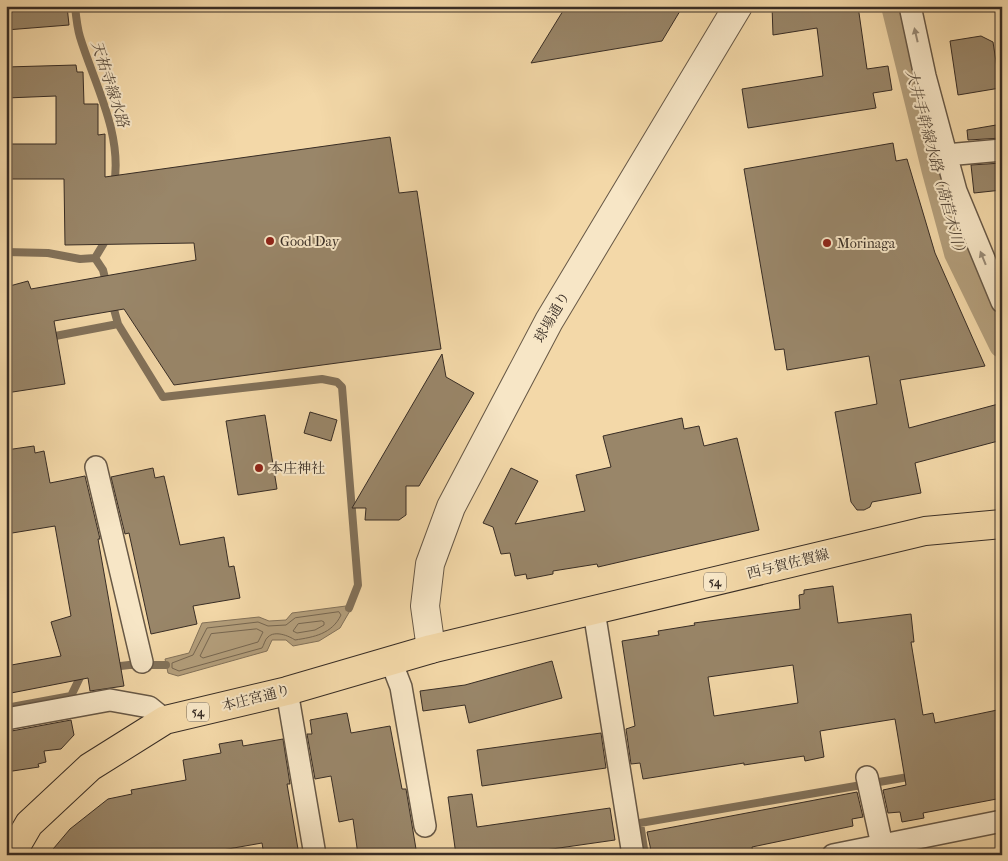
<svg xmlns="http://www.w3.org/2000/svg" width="1008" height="861" font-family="'IM FELL French Canon','Noto Serif JP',serif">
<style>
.water{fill:#b39e7b;stroke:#827159}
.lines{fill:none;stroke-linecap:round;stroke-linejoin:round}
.shore{stroke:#766650;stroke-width:1}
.stream{stroke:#827159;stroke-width:8}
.canal{stroke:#b39e7b;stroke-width:26}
.building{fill:#998669;stroke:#382d25;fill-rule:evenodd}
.minor-casing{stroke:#675846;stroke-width:24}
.tertiary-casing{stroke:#675846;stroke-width:30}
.primary-casing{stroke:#382d25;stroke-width:30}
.minor{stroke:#f7e6c6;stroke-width:21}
.tertiary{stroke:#f7e6c6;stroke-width:28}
.primary{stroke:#f3d8a8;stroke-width:28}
.oneway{fill:#988a76}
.poi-dot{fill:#8f2418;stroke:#f7e6c6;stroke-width:2}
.labels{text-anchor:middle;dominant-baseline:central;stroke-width:4;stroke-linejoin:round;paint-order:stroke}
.shield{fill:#f7e6c6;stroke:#716455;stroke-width:1}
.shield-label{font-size:12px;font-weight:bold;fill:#382d25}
.poi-label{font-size:14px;fill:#382d25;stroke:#f7e6c6;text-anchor:start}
.street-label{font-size:14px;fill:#382d25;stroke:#f7e6c6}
.water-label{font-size:15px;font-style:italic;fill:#57493a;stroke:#f7e6c6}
</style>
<rect width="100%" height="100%" fill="#f3d8a8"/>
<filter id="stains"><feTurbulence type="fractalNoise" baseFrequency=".004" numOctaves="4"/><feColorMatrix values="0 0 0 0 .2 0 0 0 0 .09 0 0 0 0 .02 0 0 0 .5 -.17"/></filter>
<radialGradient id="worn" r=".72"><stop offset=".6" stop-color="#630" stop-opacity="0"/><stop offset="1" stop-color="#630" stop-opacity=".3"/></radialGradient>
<path class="water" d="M 346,606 L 351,609 L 340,628 L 319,641 L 293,646 L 286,640 L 272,640 L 267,651 L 178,676 L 168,673 L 165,659 L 189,653 L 202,623 L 259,617 L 269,621 L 286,620 L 292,613 Z"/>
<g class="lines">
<path class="shore" d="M 339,612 L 341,615 C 332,634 314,637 295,640 C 289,636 275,630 268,637 C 265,639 264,645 262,648 L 179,671 L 172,668 L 172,663 L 193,655 L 207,628 L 258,622 L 268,626 L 286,625 L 295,618 Z
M 322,621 L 324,622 L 324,625 L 315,630 L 297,633 L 293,631 L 298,624 Z
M 257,629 L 263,632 L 258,642 L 203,658 L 200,656 L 211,634 Z"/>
<path class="stream" d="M 75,6 C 76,16 77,27 80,37 C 94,83 123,134 114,185
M 6,252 L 48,253 L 80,259 L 95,258
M 95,258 L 103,270 L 107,286
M 95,258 L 104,243 L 105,235
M 112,302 L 118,324 L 163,397 L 322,379 L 337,382 L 342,387 L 358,585 L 349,608
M 46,336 L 50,337 L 118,324
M 112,667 L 129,665 L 166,665
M 6,708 L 71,696 L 83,671
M 645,855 L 640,823 L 914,776"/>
<path class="canal" d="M 894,6 L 934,168 L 957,253 L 1002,345"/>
</g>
<path class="building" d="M 6,6 L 67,6 L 69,25 L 6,30 Z
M 566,6 L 683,6 L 662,41 L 531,63 Z
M 772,6 L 858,6 L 867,69 L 888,66 L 892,90 L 873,93 L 876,108 L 748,128 L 742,89 L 823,76 L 817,28 L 773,35 Z
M 981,36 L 993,42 L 1000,88 L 958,95 L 950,41 Z
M 76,65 L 77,72 L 83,72 L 84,104 L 98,104 L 98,135 L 105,134 L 105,177 L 390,137 L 399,193 L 417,191 L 441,349 L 174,385 L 124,309 L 54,321 L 65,384 L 6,393 L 6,287 L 28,281 L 31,289 L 196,260 L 194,243 L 65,245 L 64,179 L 6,179 L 6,144 L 56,144 L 56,96 L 6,98 L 6,67 Z
M 1002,124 L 1002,138 L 968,140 L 967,130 Z
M 893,143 L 896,161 L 907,159 L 935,253 L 985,366 L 900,380 L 909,428 L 1002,403 L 1002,440 L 915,463 L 921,493 L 872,502 L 870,507 L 864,510 L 857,510 L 851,502 L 835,412 L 877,404 L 869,356 L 787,370 L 784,349 L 775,350 L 744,169 Z
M 1002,163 L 1002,190 L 974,193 L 971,165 Z
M 442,354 L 446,377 L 474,393 L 419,486 L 406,486 L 406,515 L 399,520 L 365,520 L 366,508 L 352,508 Z
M 310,412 L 337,420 L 331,441 L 304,433 Z
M 265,415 L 277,489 L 238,495 L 226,421 Z
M 682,418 L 684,429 L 699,426 L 704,446 L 737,438 L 759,530 L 598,567 L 597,564 L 553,571 L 553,574 L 527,579 L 526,574 L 515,576 L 510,553 L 501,554 L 493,527 L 483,523 L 511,468 L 538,481 L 515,524 L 585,511 L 576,475 L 611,467 L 603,436 Z
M 34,446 L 35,453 L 44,451 L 50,483 L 85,476 L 100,539 L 98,539 L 124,686 L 90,691 L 88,678 L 6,694 L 6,666 L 61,656 L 51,622 L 71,616 L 55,526 L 6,534 L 6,450 Z
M 153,468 L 155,478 L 164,476 L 180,545 L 224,537 L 229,567 L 234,566 L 240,598 L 193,606 L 197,624 L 151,634 L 129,533 L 125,534 L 111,477 Z
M 833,586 L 838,623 L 911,614 L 914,642 L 911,642 L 923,715 L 933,713 L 935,723 L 1002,709 L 1002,798 L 923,813 L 924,818 L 902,822 L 900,812 L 888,813 L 883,790 L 906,785 L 895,719 L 820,731 L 824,757 L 805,761 L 804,756 L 744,765 L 744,763 L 643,779 L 640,763 L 631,764 L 626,729 L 635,726 L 622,641 L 659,635 L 658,631 L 695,625 L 694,623 L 800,609 L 799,595 L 804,594 L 804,590 ZM 793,665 L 798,703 L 714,716 L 708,677 Z
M 552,661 L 562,698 L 469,723 L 465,705 L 423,711 L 420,691 L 465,685 Z
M 347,713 L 351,733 L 390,726 L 402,789 L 406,789 L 417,855 L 358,855 L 353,819 L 339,822 L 331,776 L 315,779 L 307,734 L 312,734 L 310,720 Z
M 71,720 L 74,735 L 61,749 L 44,751 L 46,762 L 38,764 L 39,767 L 6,772 L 6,732 Z
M 601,733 L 606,768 L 482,786 L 477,750 Z
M 283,739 L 290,784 L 287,784 L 299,855 L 264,855 L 262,843 L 211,852 L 211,855 L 48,855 L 70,829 L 108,799 L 132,794 L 131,790 L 186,780 L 183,760 L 221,753 L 219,744 L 242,740 L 243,746 Z
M 857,792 L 863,817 L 852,819 L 853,826 L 752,847 L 753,855 L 652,855 L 647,832 Z
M 472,794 L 477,827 L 610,808 L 615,840 L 510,855 L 456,855 L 448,797 Z"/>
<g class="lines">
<defs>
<path id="minor" d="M 910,6 L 925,76 L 956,191 L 1002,302
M 946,155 L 1002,150
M 96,467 L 142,662
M 594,611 L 633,855
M 391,661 L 401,687 L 425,826
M 287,691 L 315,855
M 6,719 L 110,700 L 149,707 L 165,720
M 867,777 L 882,845
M 833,855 L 1002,821"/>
<path id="tertiary" d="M 431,649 L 425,606 L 430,564 L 451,507 L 549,321 L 738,6"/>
<path id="primary" d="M 11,855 L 29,824 L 90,767 L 165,720 L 287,691 L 431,649 L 925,531 L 1002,524"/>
</defs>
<use href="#minor" class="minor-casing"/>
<use href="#tertiary" class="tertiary-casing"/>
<use href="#primary" class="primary-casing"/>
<use href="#minor" class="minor"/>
<use href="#tertiary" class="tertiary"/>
<use href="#primary" class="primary"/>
</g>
<defs><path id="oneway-solid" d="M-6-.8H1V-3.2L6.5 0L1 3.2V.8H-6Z" transform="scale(1.25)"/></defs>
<g class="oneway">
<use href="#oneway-solid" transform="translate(916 35) rotate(-103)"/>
<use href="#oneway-solid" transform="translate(983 258) rotate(-112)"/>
</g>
<g class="poi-dot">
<circle cx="270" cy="241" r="5"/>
<circle cx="827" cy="243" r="5"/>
<circle cx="259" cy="468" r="5"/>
</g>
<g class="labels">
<g class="shield">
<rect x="704" y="572.5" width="22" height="19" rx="4"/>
<rect x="187" y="702.5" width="22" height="19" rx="4"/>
</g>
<g class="shield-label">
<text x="715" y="582">54</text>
<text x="198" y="712">54</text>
</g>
<g class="poi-label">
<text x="280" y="241">Good Day</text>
<text x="837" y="243">Morinaga</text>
<text x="269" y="468">本庄神社</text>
</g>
<g class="street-label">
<text transform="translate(552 317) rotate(-60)">球場通り</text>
<text transform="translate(788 564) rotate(-14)">西与賀佐賀線</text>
<text transform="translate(256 698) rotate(-14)">本庄宮通り</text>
</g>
<g class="water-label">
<text transform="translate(110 84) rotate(72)">天祐寺線水路</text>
<text transform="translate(936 164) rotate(75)">大井手幹線水路（萵苣木川）</text>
</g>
</g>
<rect width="1008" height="861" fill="none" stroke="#f3d8a8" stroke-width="25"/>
<rect x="8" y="8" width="993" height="846" fill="none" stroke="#382d25" stroke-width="2.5"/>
<rect x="12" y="12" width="983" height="836" fill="none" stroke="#382d25"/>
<rect width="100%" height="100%" filter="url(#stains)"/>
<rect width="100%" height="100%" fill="url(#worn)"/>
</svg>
